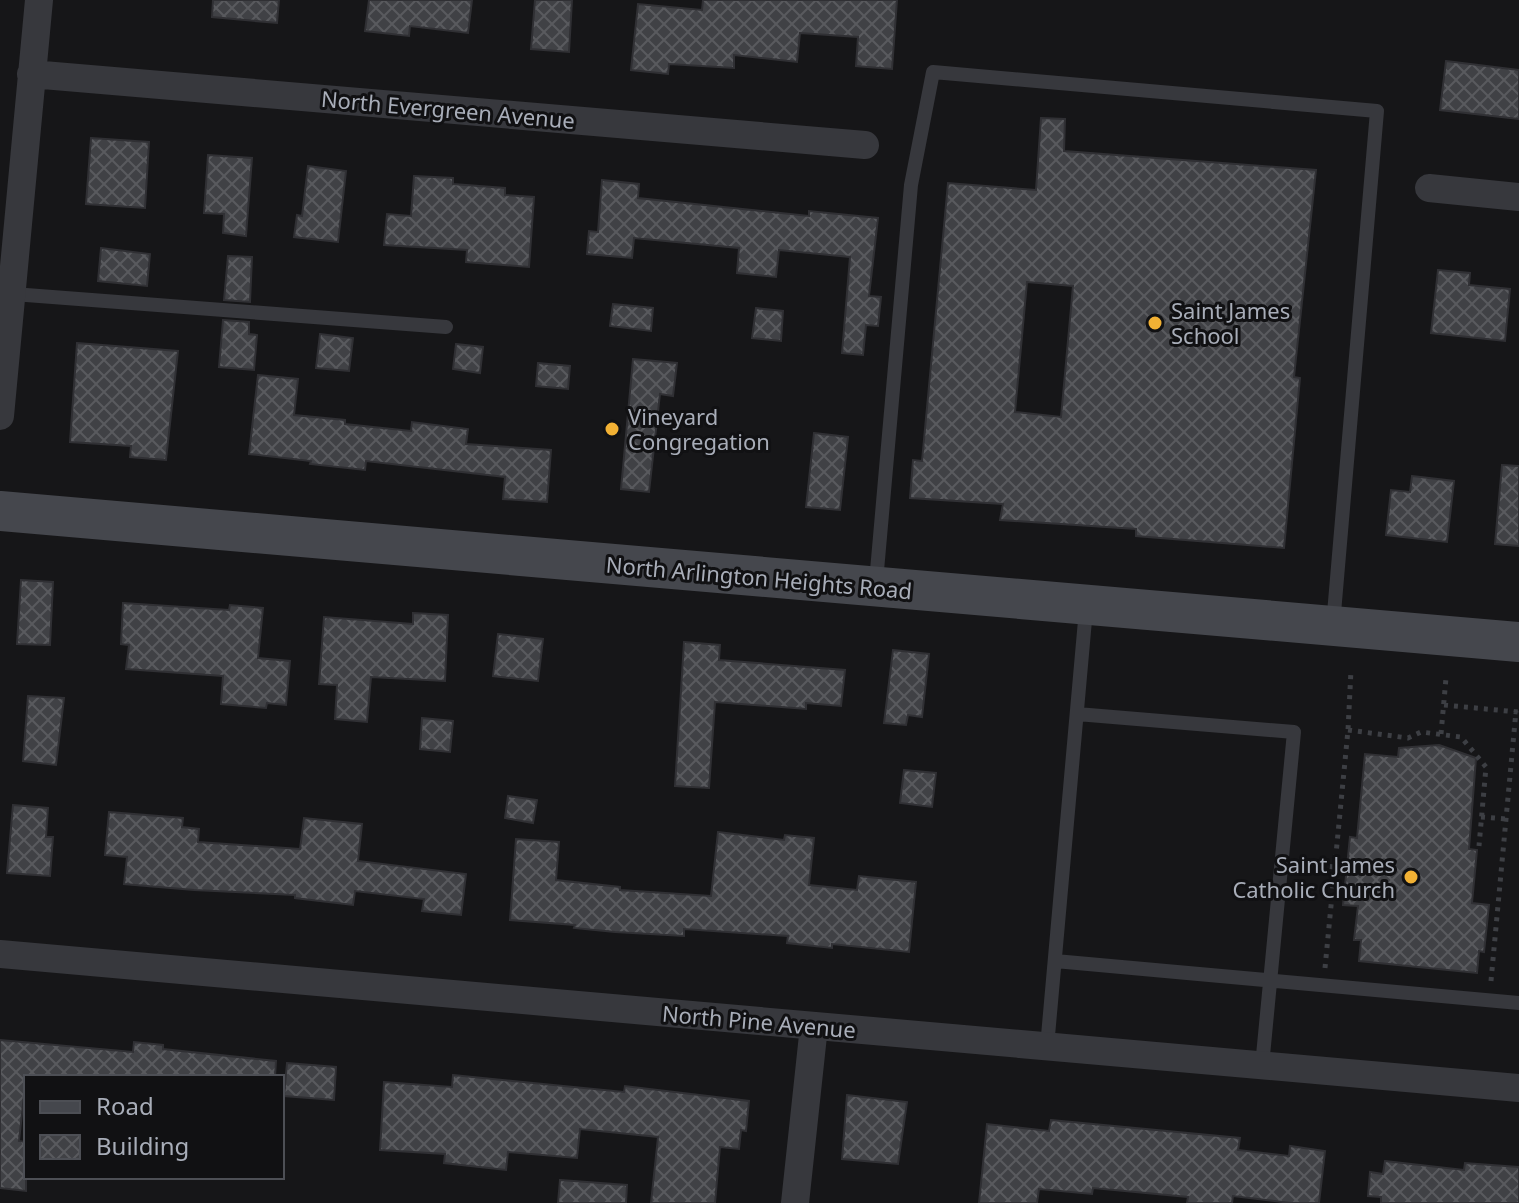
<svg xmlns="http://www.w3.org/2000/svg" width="1519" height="1203" font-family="'Noto Sans',sans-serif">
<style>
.building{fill:url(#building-cross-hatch);stroke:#303034;stroke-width:2;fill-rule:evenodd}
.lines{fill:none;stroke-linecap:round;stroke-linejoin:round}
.path{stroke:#3d3f44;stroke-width:5;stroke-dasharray:4 6;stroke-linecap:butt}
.service{stroke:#37383d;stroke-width:14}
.minor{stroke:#37383d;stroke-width:28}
.secondary{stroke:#45474d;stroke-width:40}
.poi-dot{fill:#f2b134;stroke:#111113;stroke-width:3}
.labels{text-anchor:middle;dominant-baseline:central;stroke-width:6;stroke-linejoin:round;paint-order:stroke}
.street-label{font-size:22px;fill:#a8adb8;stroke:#111113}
.poi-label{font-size:22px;fill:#a8adb8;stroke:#111113;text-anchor:start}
</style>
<defs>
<pattern id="building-cross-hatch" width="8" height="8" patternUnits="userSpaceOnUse" patternTransform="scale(2)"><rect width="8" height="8" fill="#404145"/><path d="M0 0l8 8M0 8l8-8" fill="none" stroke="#595a5e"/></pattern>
</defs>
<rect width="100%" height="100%" fill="#161618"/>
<path class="building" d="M 213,0 L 279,0 L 277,23 L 212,17 Z
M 369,0 L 472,0 L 468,33 L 410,26 L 409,36 L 365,31 Z
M 535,0 L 572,0 L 569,52 L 531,49 Z
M 703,0 L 897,0 L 892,69 L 856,66 L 858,37 L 800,33 L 797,62 L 734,55 L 734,68 L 669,64 L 668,74 L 631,70 L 638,4 L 702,10 Z
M 1446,61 L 1519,70 L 1519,119 L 1440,110 Z
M 1041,118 L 1065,119 L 1064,151 L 1316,170 L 1294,377 L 1300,378 L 1284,548 L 1136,536 L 1136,529 L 1000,520 L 1003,504 L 910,498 L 913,460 L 922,461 L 948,183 L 1036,190 ZM 1027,282 L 1073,286 L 1061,417 L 1015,412 Z
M 91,138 L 149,142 L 145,208 L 86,204 Z
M 208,155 L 252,158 L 246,236 L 223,233 L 224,214 L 204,213 Z
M 308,166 L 346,171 L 338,242 L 294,237 L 297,215 L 302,216 Z
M 414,176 L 453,178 L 453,184 L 505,188 L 505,195 L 534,197 L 529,267 L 466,262 L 467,250 L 384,245 L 387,214 L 411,216 Z
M 602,180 L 639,184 L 638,198 L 809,216 L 809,211 L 878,218 L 869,296 L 881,297 L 878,326 L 866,325 L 863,355 L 842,353 L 850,257 L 779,250 L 776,277 L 737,273 L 739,248 L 634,238 L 632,258 L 587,254 L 589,231 L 598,232 Z
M 101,248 L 150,254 L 147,286 L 98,281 Z
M 228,256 L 252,257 L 250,302 L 224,300 Z
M 1438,270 L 1470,273 L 1469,285 L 1510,289 L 1505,341 L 1431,333 Z
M 613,304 L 653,308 L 651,331 L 610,326 Z
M 756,308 L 783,311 L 781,341 L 752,338 Z
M 223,320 L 249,322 L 249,334 L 257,335 L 254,370 L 219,367 Z
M 320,334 L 353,338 L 349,371 L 316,368 Z
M 77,343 L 178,351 L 166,460 L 130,457 L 131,446 L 70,442 Z
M 456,344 L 483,347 L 480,373 L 453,369 Z
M 633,359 L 677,363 L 673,396 L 660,394 L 649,492 L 621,489 Z
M 538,363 L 570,366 L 568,389 L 536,386 Z
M 258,375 L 298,379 L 294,415 L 345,420 L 345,424 L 411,431 L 412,422 L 468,429 L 466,444 L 551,450 L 547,502 L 503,499 L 505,477 L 366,461 L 365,470 L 310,464 L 311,461 L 249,454 Z
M 814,433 L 848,437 L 840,510 L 806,507 Z
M 1502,465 L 1519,466 L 1519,546 L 1495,544 Z
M 1412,476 L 1454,481 L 1447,542 L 1386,535 L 1391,490 L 1410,492 Z
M 21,580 L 53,582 L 50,645 L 17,644 Z
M 123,603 L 229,610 L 230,605 L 263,608 L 258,658 L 290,661 L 286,705 L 267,703 L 266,708 L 221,704 L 223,676 L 126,669 L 129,645 L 121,644 Z
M 413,613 L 448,615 L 445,681 L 371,677 L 367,722 L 335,719 L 337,685 L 319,684 L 324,617 L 413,624 Z
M 498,634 L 543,639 L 538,681 L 493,676 Z
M 684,642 L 720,645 L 719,660 L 845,670 L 841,706 L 806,703 L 806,709 L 715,702 L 709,788 L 675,786 Z
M 893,650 L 929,654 L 922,717 L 908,715 L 906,725 L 884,723 Z
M 28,696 L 64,698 L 56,765 L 23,761 Z
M 422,718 L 453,721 L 450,752 L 420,749 Z
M 1439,745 L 1476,758 L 1469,849 L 1477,850 L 1472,903 L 1489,905 L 1484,952 L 1479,951 L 1477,973 L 1359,961 L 1361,940 L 1354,940 L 1358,906 L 1343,905 L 1350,837 L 1357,838 L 1365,754 L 1398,757 L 1399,748 Z
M 904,770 L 936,773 L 932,807 L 900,803 Z
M 508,796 L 537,800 L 533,823 L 505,818 Z
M 13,805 L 48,808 L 46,837 L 53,837 L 50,876 L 7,873 Z
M 109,812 L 183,818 L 182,827 L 199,829 L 198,842 L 300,849 L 304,818 L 362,824 L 358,861 L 466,874 L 461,915 L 422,911 L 424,899 L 355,891 L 353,905 L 295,898 L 295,895 L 194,890 L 124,884 L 127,857 L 105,855 Z
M 718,832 L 784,840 L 785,835 L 814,838 L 809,885 L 857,890 L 859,876 L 916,882 L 909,952 L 832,944 L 832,948 L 787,943 L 788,936 L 684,929 L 684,936 L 615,932 L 574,928 L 575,925 L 510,920 L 516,839 L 559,842 L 556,880 L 620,887 L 620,890 L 711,896 Z
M 0,1040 L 133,1052 L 134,1042 L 163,1045 L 163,1049 L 276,1061 L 275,1077 L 26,1077 L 19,1141 L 26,1142 L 26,1191 L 0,1188 Z
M 287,1063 L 336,1067 L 334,1100 L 284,1096 Z
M 453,1075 L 624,1092 L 625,1086 L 749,1101 L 746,1131 L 741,1130 L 739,1149 L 720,1147 L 715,1203 L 651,1203 L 658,1137 L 580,1129 L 577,1158 L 508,1152 L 506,1170 L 444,1163 L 445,1154 L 380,1150 L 384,1082 L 452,1087 Z
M 847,1095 L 907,1102 L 898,1164 L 842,1159 Z
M 1051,1120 L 1240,1138 L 1238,1150 L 1289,1156 L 1290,1146 L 1325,1151 L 1319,1203 L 1291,1203 L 1233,1196 L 1232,1203 L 1187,1203 L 1188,1197 L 1093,1188 L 1092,1194 L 1039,1189 L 1037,1203 L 979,1203 L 987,1124 L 1049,1131 Z
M 1385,1161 L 1464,1170 L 1465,1163 L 1519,1167 L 1519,1203 L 1381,1203 L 1381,1197 L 1368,1196 L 1370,1172 L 1383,1174 Z
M 560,1180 L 627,1185 L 626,1203 L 558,1203 Z"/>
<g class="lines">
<path class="path" d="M 1444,705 L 1518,712
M 1348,730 L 1408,738 L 1421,732 L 1461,737 L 1486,767 L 1479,846
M 1441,734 L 1446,678
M 1481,817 L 1506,819
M 1300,864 L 1335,867
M 1325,968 L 1348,730 L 1351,670
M 1491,981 L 1516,711"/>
<path class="service" d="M 13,294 L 446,327
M 876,582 L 911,185 L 933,72 L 1377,111 L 1333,625
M 1077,714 L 1294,732 L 1262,1066
M 1055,961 L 1519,1003
M 1047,1047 L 1086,609"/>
<path class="minor" d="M 31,74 L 865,145
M 1429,188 L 1519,197
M 0,416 L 39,0
M 0,954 L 1519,1088
M 795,1203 L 814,1026"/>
<path class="secondary" d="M 0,511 L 1519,642"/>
</g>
<g class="poi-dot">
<circle cx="1155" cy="323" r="8"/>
<circle cx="612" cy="429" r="8"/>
<circle cx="1411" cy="877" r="8"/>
</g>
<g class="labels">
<g class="street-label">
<text transform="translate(448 109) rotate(5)">North Evergreen Avenue</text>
<text transform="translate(759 577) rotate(5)">North Arlington Heights Road</text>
<text transform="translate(759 1021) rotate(5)">North Pine Avenue</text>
</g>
<g class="poi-label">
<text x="1171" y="310">Saint James<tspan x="1171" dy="25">School</tspan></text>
<text x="628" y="416">Vineyard<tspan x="628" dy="25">Congregation</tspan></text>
<text x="1395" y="864" text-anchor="end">Saint James<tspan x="1395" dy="25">Catholic Church</tspan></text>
</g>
</g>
<rect x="24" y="1075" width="260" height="104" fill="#111113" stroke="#4d4f55" stroke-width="2"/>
<rect x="40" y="1101" width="40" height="12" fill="#45474d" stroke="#4d4f55" stroke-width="2"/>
<text x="96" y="1115" font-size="24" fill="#a8adb8">Road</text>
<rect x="40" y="1135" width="40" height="24" fill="url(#building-cross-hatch)" stroke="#4d4f55" stroke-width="2"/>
<text x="96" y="1155" font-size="24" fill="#a8adb8">Building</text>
</svg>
